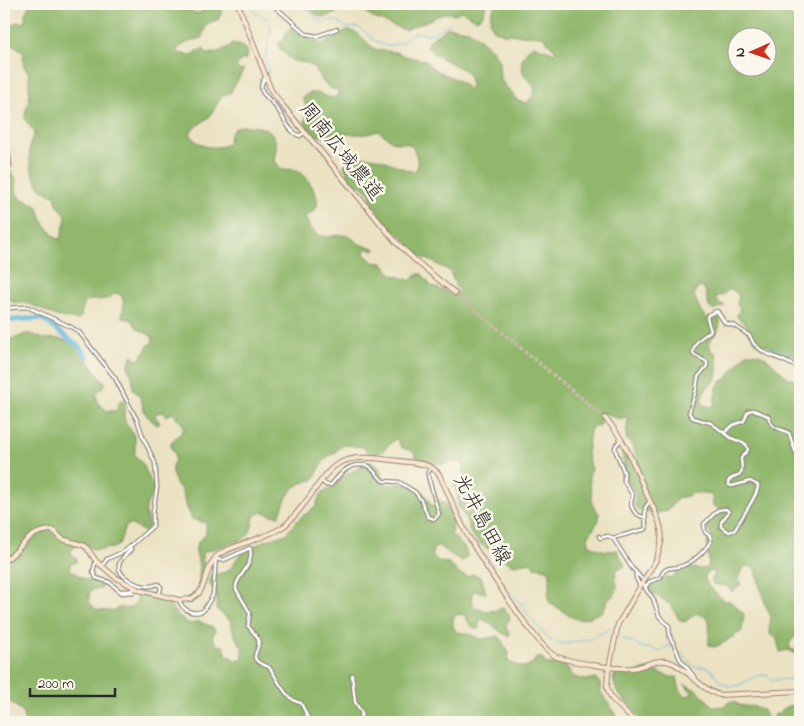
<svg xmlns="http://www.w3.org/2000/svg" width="804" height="726" font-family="'Indie Flower','Klee One',sans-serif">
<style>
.forest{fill:#90b76c;stroke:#5e714c;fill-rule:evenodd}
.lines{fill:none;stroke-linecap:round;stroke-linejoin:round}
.stream{stroke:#62b8de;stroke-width:1}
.river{stroke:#62b8de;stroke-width:5}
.secondary-tunnel{stroke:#c5bda4;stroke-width:4;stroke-dasharray:4 2;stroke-linecap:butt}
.street-casing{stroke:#8b8676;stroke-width:5}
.secondary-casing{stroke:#8b8676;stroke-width:6}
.primary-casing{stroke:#8b8676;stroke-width:7}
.street{stroke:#fff;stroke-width:2.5}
.secondary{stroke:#fce5cf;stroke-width:4}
.primary{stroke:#f7be88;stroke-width:4.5}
.labels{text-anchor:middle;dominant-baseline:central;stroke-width:5;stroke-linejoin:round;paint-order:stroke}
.street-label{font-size:20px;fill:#2b2b2b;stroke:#fbf7ec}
</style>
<rect width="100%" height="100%" fill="#fbf7ec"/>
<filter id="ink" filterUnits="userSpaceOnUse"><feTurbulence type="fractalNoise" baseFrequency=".02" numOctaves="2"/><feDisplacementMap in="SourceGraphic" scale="10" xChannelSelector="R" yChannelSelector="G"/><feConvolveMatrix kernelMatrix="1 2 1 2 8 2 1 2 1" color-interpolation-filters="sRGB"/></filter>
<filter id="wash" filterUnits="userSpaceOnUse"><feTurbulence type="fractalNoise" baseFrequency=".0096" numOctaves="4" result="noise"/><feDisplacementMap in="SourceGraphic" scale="20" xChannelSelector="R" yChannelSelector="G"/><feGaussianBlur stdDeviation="1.12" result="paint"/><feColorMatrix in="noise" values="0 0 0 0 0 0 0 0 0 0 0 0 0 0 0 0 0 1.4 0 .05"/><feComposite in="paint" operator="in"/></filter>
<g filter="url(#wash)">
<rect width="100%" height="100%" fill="#ebe2c2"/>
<path class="forest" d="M 30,4 L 191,4 L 191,10 L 194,13 L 199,13 L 206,8 L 209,4 L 222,4 L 222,11 L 218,20 C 203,23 207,27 201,38 L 186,43 L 177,49 L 178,53 L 191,56 L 203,48 L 207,54 C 217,53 226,50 233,43 L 241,45 L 247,51 L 246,59 L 241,60 L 236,66 L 240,71 L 244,69 L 230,93 L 222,96 L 209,117 L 193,129 L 190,133 C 197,148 215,150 228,144 C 229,139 230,133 234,129 C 239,125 243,126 249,126 C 261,127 271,127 275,140 C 278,148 274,155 274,163 L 277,163 C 282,175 288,167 297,170 C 306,173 321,198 317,206 C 315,212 310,213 305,216 C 308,226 315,237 326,237 C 331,238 336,234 341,235 C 352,235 354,242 362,245 C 367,247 371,246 376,249 L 374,251 L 367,248 L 364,254 L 374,263 C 390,260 383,271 394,275 C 399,277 404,278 410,281 L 418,274 L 422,274 L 431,286 L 445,291 L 454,296 L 460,291 L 455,285 L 450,271 L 417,254 L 401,235 L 392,229 L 380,216 L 376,208 L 371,204 L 370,193 L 358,184 L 352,184 L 348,179 L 348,173 L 344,167 L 345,164 C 372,147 388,165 414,172 L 418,166 C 417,158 416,146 406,143 C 402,142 398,144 394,142 C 388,139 384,134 378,131 L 368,134 L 342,134 L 324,137 L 314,135 L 304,124 C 308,113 308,108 302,98 C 316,86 322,98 335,98 L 339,92 L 337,90 L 330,88 L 324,83 L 313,67 L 307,63 L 293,61 L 279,48 L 278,43 L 283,41 L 288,30 L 291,28 L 305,36 L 315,38 L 317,42 L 322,44 C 332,41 339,33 346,31 C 358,28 366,44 375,49 C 382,51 388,51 394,52 C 398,52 401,55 405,56 C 412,58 418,59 425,60 C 435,76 457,74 469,90 L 471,86 C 470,82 470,78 468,74 C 459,63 432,59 427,45 L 430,40 L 448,27 L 469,30 L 493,50 L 499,61 L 500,79 L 518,101 L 527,103 L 535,92 C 533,80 528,83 524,74 C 518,62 524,53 533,45 L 555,53 L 556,51 L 542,36 L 503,34 L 494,30 L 490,23 L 491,13 L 496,4 L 779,4 C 784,14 792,15 800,22 L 800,68 L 795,72 L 796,76 L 800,78 L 800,364 L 798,363 L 795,356 C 786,355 772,355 768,345 L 759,346 L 752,337 L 744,329 L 747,325 L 738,318 L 737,315 L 740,309 L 737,304 L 739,297 L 736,292 L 731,289 L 727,291 L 723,295 L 716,297 L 717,302 L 725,306 L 713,310 L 709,307 L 705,289 L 700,287 L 696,290 L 694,296 C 699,306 701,317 713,321 L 714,316 L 716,314 L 720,318 C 720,323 720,328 717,332 C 711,341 707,338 711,351 L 716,353 C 718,357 717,360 717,365 C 717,368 719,371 718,373 C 716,387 699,386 702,404 L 710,407 L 714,406 L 716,390 L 720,382 L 726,379 L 747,353 C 750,353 755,353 759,354 C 775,360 783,381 800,381 L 800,640 L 799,637 L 796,636 L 790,642 L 789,647 L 793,650 L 800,651 L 800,654 L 797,655 L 787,650 L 780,652 L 777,639 L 770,634 L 769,627 L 771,617 L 765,604 L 764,596 L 760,588 L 756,570 L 751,566 L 745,566 L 738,577 L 741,584 L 732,592 L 726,586 L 713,584 L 712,579 L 715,574 L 713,571 L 708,572 L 705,576 C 704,585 718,595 725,601 L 730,601 L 744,614 L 742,631 L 720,645 L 713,647 L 709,645 C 708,635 712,625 707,617 L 696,613 L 685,622 L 679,619 L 671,605 L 648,590 L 648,587 L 650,582 L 659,580 L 662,577 L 671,578 C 675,575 681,570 685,568 C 694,566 702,573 709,565 L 707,543 L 712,536 L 705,527 L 707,522 L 719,510 L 718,508 L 713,506 L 713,498 L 708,493 L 691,493 L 688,496 L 678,498 L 667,511 L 650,514 L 647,511 L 639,511 C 630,502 636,504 636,495 L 627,480 L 621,449 L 622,446 L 632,467 L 637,465 C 637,455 635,445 626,439 L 628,419 L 627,417 C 619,420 613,418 607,413 L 601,417 L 600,426 L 593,426 L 590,431 L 587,455 L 591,469 L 589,477 L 593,506 L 599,513 L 599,520 L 588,537 L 589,544 C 598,550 607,552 617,550 L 625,566 L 617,569 L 615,578 L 617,584 L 616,593 L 607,601 L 603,611 C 572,627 575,617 549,602 C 546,590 554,582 548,569 L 535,567 L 531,562 L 513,565 L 479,543 L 471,534 L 466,518 L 458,506 L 458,495 L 453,485 L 459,483 L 465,485 L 467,480 L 465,476 L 463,464 C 453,459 450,464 440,464 C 432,463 422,460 416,457 L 414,452 L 401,447 L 396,438 L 382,452 L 375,454 L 367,452 L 363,447 L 346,445 L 339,447 L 335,453 C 323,456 320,470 313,480 C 289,484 287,497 279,516 L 271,515 L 263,512 L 255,515 C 252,521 253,527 249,533 C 243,544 213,547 202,553 L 202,559 L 205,565 L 202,580 L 199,579 C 199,575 200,570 199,567 C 197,550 190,547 206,535 L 206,523 L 192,519 L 185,503 L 181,489 L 177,486 L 172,473 L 172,466 L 175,460 L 175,454 L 171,447 L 171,442 L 182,432 L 184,426 L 173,413 L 166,416 L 164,412 L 156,413 L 155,416 L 160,423 L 157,425 C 141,412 146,412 139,395 L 133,390 L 133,380 L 128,366 L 132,355 L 135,359 L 140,359 L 148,346 L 152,343 L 153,337 L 137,328 L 132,320 L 122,318 L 124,303 L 122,296 L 116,293 C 116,293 109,298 109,298 C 94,303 83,293 81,317 L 77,320 L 56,316 L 30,304 L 15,303 L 9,300 L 4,300 L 4,168 C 16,172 17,181 16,192 L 21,198 L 38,207 C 39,217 50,233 58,239 L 61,238 L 66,218 L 65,214 L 57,204 L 55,195 C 34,193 27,162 30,144 C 31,140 34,137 34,133 C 34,128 26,125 25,117 C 25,110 27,107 29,102 C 30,95 29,85 29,78 C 30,73 27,72 25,68 C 22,64 23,57 24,53 C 16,44 2,43 5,26 L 18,22 L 23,23 L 26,20 L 25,14 ZM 736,38 L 766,38 L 766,68 L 736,68 Z
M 308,4 L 344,4 C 339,13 325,21 315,14 C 312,12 310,7 308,4 Z
M 362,4 L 487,4 L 482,16 L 476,19 L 462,11 L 454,14 L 445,13 L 405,30 L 371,17 L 362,8 Z
M 25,334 C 32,333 37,337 44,339 C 50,339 58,338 64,340 C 85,346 90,369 105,382 L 105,385 L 96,394 L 98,403 L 107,411 L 117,411 L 118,405 L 122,399 L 126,404 C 119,423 131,424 135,440 C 136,445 134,451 135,456 C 148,465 145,477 154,486 L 154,493 C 145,502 143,513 149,525 L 145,532 L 130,524 L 125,527 L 119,545 L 113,548 L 94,550 L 85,544 L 79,543 L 71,551 L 73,556 L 77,559 L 76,562 L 70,564 L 70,569 L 79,576 L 89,581 L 102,581 L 101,589 L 94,589 L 89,592 L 89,602 L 97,610 L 113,611 L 120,607 C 131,611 135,607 138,596 C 149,593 161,599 170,604 C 173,613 182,620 191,624 L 198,621 L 213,627 L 215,631 L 212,637 L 218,646 L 224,646 L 226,654 L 236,661 L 243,658 L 243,649 L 234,634 L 231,621 L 217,610 C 216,605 218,598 216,593 C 211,584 207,588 211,575 L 226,572 L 231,568 L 238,557 L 261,542 L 286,534 L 300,518 L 316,507 L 319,497 L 325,490 L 332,488 L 348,473 L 362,467 L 367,462 L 375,463 L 381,469 L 382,477 L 388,485 C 395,485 402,482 408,483 C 418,484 427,497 431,505 L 433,506 L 437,500 L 447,504 L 453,516 L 451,534 L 464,547 L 467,555 L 463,561 C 459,560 443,549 439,546 L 433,549 L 432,556 L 440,562 L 449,563 L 459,574 L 468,577 L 472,574 L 481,577 L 486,593 L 473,591 L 471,599 L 474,607 C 485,612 492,612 503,608 L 509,614 L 510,619 L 506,624 L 506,628 L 510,634 L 508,636 C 498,632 492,623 482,619 L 479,621 L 479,629 C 470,628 468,622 465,615 L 457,614 L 453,619 L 453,626 L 456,632 L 465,633 L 482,639 L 499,636 L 509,653 L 508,661 C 521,668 528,671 536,658 L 542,658 L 546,664 C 567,664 561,659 574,677 L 587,680 L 595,678 L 600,683 L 601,693 L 614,711 L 617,722 L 25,722 L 22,711 L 4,697 L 4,338 L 14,339 Z
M 646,669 C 657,669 666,679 677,677 L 680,691 L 686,696 L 692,694 L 691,691 L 684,684 L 697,690 L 714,707 L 724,706 L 731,701 C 736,702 738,705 743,706 C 757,707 762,705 769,720 L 769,722 L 642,722 C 638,717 635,710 630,706 C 622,698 612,689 614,676 L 618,673 L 633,674 Z
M 793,705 L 797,706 L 798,710 L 800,710 L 800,722 L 782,722 L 779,719 L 774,719 L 773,716 L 775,714 L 779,714 L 785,707 Z"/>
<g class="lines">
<path class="stream" d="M 253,4 L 253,10 C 257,15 266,16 269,22 C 274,31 267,44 266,54 C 265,62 270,69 267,77
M 297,4 L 308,9 L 315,18 L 319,21 L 338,21 L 346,28 L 358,27 C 366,32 373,41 381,44 C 391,49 407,41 412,33 L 432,34 L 450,23
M 265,81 L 264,91 L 279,106 L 291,127
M 770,347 L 800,357
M 484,553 L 506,589 L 522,604 L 530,618 L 550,640 L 563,644 L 590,639 L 610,629
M 620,637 L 627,641 L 633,642 L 641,647 L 653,649 L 659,652 L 668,646 L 674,647
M 681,653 L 694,667 C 698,668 702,666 706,667 C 717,671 715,683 730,686 C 741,688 752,675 763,675 C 768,675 769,678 773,680 C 774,680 799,679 800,678"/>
<path class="river" d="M 4,321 C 16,320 30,318 43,319 L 78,346 L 87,356"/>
</g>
</g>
<g filter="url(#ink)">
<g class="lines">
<path class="secondary-tunnel" d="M 455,293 L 605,418"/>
<defs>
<path id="street" d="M 272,4 L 306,34 L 317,36 L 337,29
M 266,77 C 262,81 260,85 262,91 C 264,96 272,101 275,106 C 284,116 287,131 300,136 L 305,132
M 4,119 L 10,166
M 4,308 L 28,307 L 71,327 L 79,332 L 115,378 L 138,422 L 143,437 L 155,463 L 157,487 L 153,512 L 153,526 L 125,551 L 107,559 L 102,566
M 724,433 L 733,425 L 744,421 L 748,411 L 753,410 L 768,416 C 773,431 776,426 789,433 L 795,451 L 800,455
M 621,439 L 615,447 L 616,452 L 624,472 L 624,481 L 633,496 C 628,506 634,515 644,517
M 322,481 L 326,485 L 331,485 C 342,471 350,462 369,466 L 383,481 L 399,482 L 415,492 L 421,500 L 428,517 L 435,519 L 439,514 L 428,476 L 428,472 L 432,467
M 599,536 L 600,538 L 608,536 L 613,538 L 632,568 L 642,579
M 613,538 L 646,529 L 645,508 L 650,501
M 131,549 C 127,555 120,558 119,565 C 117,576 137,586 146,586 C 150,587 155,585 158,584 L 161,587 L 159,595
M 96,561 L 93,571 L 96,578 L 109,582 L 122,593 L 134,592
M 636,572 L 636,578 L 640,586
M 644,584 L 647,591 L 653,598 L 659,616 L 669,626 L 670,638 L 674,644 L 680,659 L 696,679
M 645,588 L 649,582 L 660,578 C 666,564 670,570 682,566 C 693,562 706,551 711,540 L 710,536 L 705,532 L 704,524 L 718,510 L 726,509 L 729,512 L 721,522 L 721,527 L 729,532 L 735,530 C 740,519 759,494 758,485 L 750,481 L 732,486 L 729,485 L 728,482 L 730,479 L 740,474 L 742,470 L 741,458 L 748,450 L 746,444 L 731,438 L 711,423 L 693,418 L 689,413 L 696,390 L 698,377 L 707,366 L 707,362 L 693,354 C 693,342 702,337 711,331 L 707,318 L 708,315 L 717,311 L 725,323 L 735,326 L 750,336 L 754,344 L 764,352 L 800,368
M 120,591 L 129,591 L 135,588
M 179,600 C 183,611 193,615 203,611 L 213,595 L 216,557 L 219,560 L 224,560 L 250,548 C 255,567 234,577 236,589 L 250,613 L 248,626 C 251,630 256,635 258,639 C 263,652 242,658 269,667 C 278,679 285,700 301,703 L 310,722
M 352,675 L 355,702 L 362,713 L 359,722"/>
<path id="secondary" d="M 238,4 L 271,90 L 283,106 L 396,242 L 416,261 L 455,293
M 605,418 C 625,439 635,467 646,493 C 652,505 659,517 661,530 C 663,541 659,550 656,560 L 618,624 L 608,673 L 607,687 L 609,693 L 612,699 L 635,722
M 4,561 C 23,549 25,532 51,530 L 54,531 L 62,539 L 83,545 L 87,548 L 96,561 L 115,577 L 139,590 L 179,600 L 191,599 L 199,593 L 201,590 C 206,580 208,567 215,558 C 223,547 269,538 284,526 C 293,519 300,509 307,500 C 316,489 324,473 336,465 C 355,453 380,459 400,461 C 414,463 429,462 439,474 C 449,494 457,516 468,536 C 480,557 539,651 557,657 C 572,662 618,670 632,668 C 644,667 654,659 666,661 C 684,664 700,690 720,695 L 800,691"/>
<path id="primary" d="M 796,4 L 800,9"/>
</defs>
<use href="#street" class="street-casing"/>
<use href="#secondary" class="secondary-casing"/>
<use href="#primary" class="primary-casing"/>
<use href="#street" class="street"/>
<use href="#secondary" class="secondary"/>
<use href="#primary" class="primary"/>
</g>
</g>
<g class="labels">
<g class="street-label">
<text transform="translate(340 152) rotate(51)">周南広域農道</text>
<text transform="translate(481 520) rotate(62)">光井島田線</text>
</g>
</g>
<rect width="804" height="726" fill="none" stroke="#fbf7ec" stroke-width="20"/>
<g transform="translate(752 52) rotate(268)"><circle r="24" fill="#fbf7ec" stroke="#a8a59f"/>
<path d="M0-4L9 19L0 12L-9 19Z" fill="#c8321e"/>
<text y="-8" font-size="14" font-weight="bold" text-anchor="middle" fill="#2b2b2b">N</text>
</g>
<path d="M30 688v8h85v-8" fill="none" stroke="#2b2b2b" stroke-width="2.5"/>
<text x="38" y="688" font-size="15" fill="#2b2b2b" stroke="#fbf7ec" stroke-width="4" paint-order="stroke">200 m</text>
</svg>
